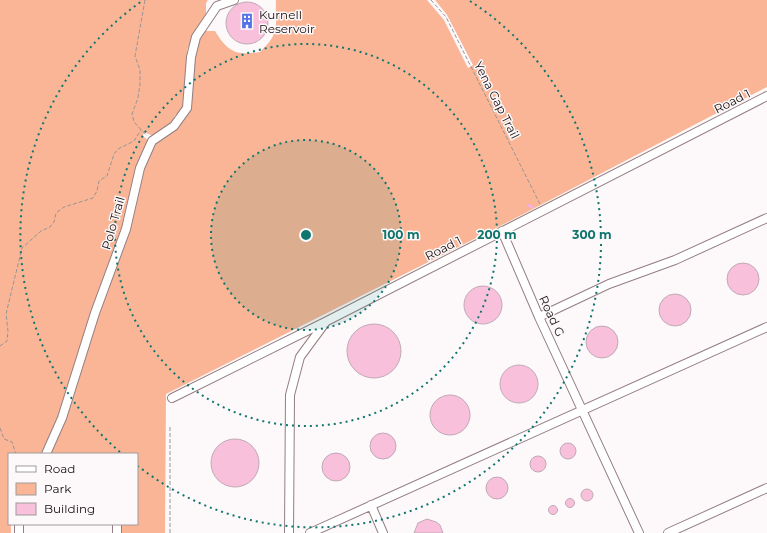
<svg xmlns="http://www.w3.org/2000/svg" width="767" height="533" font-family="Montserrat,sans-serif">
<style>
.green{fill:#f9b595}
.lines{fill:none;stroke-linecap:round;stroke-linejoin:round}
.stream{stroke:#f5acf2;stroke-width:2}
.building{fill:#f9c0dc;stroke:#bfaab4}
.minor-casing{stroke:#947e81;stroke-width:10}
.path{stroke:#9a9495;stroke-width:1;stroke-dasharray:4 2;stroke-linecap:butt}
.minor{stroke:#fff;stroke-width:8}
.ring{fill:none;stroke:#0f766e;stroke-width:2;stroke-dasharray:2 4}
.labels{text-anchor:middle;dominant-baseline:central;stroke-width:3;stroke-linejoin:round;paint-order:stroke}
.poi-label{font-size:12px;fill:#160f10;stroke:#fdf8f9;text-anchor:start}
.street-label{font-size:12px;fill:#160f10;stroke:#fdf8f9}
.centre{fill:#0f766e;stroke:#fdf8f9;stroke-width:2}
.ring-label{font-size:12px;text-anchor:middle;font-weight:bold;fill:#0f766e;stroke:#fdf8f9;stroke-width:3;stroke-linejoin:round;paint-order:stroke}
</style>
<rect width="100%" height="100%" fill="#fdf8f9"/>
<path class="green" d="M 0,0 L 208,0 L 206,3 L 206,14 L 194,33 L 187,50 L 186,99 L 181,111 L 175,115 L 172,122 L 153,136 L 144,132 L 143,136 L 149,141 L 124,227 L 61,415 L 42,454 L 9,454 L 11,533 L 0,533 Z
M 276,0 L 427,0 L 444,20 L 468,68 L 473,65 L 447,15 L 435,0 L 767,0 L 767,87 L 504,224 L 166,394 L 165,533 L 119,533 L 119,524 L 137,524 L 137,454 L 51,454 L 97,316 L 122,253 L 139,182 L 151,147 L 178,126 L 190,108 L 194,46 L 205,31 L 215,31 C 228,52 236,56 260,52 C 281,32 275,26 276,0 Z"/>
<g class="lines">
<path class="stream" d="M 528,205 L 532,207"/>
</g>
<path class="building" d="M226 23a21 21 0 1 1 42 0a21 21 0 1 1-42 0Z
M727 279a16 16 0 1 1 32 0a16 16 0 1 1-32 0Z
M464 305a19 19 0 1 1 38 0a19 19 0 1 1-38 0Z
M659 310a16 16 0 1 1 32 0a16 16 0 1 1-32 0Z
M347 351a27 27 0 1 1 54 0a27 27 0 1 1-54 0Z
M586 342a16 16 0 1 1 32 0a16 16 0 1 1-32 0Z
M500 384a19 19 0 1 1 38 0a19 19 0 1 1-38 0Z
M430 415a20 20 0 1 1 40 0a20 20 0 1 1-40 0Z
M370 446a13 13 0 1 1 26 0a13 13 0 1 1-26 0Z
M211 463a24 24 0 1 1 48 0a24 24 0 1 1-48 0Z
M560 451a8 8 0 1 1 16 0a8 8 0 1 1-16 0Z
M322 467a14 14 0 1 1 28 0a14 14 0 1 1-28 0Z
M530 464a8 8 0 1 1 16 0a8 8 0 1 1-16 0Z
M486 488a11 11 0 1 1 22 0a11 11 0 1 1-22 0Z
M581 495a6 6 0 1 1 12 0a6 6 0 1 1-12 0Z
M565.5 503a4.5 4.5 0 1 1 9 0a4.5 4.5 0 1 1-9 0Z
M548.5 510a4.5 4.5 0 1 1 9 0a4.5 4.5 0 1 1-9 0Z
M 427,519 L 436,522 L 440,525 L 443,533 L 414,533 L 418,523 Z"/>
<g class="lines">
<defs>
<path id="minor" d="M 502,231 L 539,317 L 639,533
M 539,317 L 609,284 L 675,260 L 767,218
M 172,398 L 325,322 L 767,96
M 46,454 L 62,418 L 95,313 L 126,229 L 140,168 L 152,141 L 174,126 L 187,108 L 191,57 L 196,37 L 217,6 L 234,0
M 371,505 L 383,533
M 19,524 L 19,533
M 117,524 L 117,533
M 289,533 L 290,395 L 300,357 L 325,323
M 310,533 L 767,327
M 668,533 L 767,488"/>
</defs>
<use href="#minor" class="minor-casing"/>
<path class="path" d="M 145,0 L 135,56 L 140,70 L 140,84 L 138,98 L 132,114 L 134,122 L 147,136
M 431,0 L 446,17 L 540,204
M 0,346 L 7,341 L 8,331 L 6,314 L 22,248 L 41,231 L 50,227 L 54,222 L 56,213 L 64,207 L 93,198 L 97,191 L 99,181 L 107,176 L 114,154 L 118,149 L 134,141 L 141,130
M 170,427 L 170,533
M 0,428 L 4,439 L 12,442 L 16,454"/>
<use href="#minor" class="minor"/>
</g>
<circle cx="306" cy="235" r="95" fill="#0f766e" fill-opacity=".12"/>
<g class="ring">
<circle cx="306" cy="235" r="95"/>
<circle cx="306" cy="235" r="191"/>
<path d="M120 452A286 286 0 0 1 142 1M470 1A286 286 0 1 1 138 466"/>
</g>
<defs>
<symbol id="building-bare" viewBox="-9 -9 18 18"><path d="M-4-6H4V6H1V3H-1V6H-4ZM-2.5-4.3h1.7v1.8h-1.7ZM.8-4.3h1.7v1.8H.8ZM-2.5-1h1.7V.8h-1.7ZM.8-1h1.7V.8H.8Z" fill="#5472e7" stroke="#fdf8f9" stroke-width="2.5" paint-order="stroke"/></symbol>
</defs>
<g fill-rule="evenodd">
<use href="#building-bare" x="236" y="10" width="22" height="22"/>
</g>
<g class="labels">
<g class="poi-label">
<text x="259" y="14">Kurnell<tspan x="259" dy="14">Reservoir</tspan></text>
</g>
<g class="street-label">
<text transform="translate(497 100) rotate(63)">Yena Gap Trail</text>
<text transform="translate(732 101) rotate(-27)">Road 1</text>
<text transform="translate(113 223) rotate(-74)">Polo Trail</text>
<text transform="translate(443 248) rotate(-27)">Road 1</text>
<text transform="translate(552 316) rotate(65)">Road G</text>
</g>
</g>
<circle cx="306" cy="235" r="6" class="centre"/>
<g class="ring-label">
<text x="401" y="239">100 m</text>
<text x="497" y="239">200 m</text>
<text x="592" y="239">300 m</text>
</g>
<rect x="8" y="453" width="130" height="72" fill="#fdf8f9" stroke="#a19b9c"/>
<rect x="16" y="466" width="20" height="6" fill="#ffffff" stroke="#a19b9c"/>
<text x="44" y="473" font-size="12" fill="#160f10">Road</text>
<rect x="16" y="483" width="20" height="12" fill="#f9b595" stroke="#a19b9c"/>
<text x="44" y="493" font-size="12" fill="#160f10">Park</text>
<rect x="16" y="503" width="20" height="12" fill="#f9c0dc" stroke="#a19b9c"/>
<text x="44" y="513" font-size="12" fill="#160f10">Building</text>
</svg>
